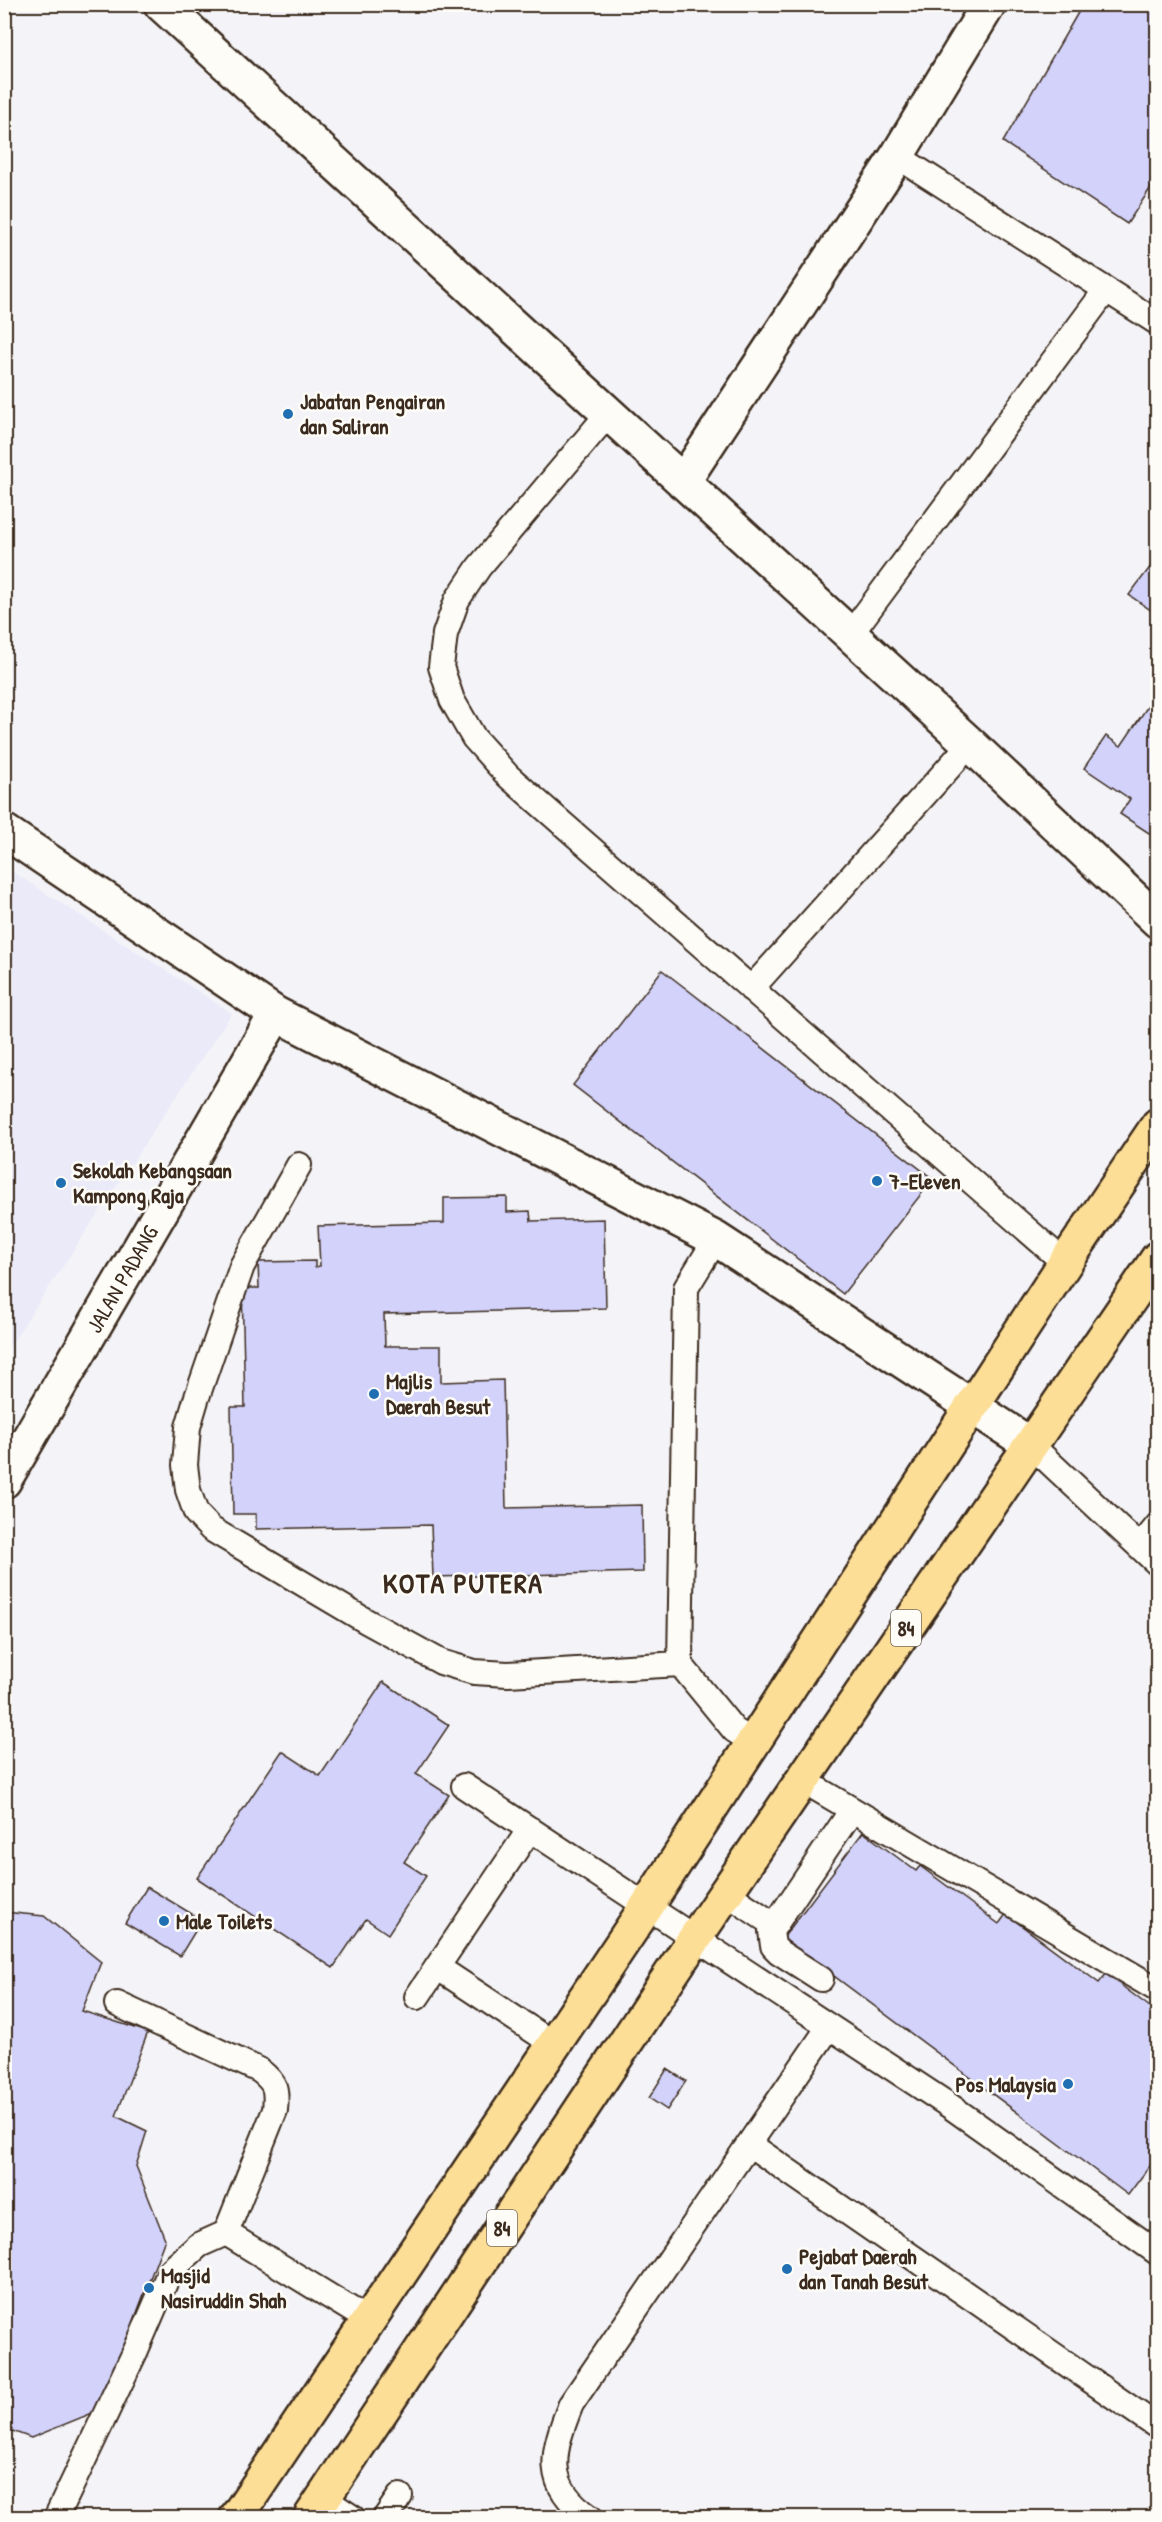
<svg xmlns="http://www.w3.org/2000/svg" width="1162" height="2522" font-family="'Patrick Hand',sans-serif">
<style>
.built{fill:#eaeaf9}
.building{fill:#d2d2fb;stroke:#3b2a1e;stroke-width:1.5}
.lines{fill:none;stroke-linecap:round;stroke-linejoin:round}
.lane-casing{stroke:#3b2a1e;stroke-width:28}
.street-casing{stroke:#3b2a1e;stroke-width:38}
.primary-casing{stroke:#3b2a1e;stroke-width:38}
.lane{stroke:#fdfcf7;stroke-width:24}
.street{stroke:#fdfcf7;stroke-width:33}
.primary{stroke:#fdde96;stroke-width:33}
.poi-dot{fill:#1f6fb2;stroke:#fdfcf7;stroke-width:2}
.labels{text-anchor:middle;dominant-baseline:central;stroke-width:5;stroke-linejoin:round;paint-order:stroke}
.shield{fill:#fdfcf7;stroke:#75695f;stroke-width:1.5}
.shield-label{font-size:21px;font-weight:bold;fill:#3b2a1e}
.poi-label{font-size:22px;font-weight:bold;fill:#3b2a1e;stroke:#fdfcf7;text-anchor:start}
.street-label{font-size:22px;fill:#3b2a1e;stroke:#fdfcf7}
.district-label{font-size:28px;font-weight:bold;letter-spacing:1.5px;fill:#3b2a1e;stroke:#fdfcf7}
</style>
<rect width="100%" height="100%" fill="#f4f4f8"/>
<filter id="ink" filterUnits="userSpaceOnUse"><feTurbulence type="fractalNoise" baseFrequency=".0167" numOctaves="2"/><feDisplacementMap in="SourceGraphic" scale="12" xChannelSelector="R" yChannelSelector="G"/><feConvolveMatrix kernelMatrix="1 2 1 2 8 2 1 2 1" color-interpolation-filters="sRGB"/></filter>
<g filter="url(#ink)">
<path class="built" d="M 5,867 L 232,1013 L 5,1353 Z"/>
<path class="building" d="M 1083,4 L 1158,4 L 1158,177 L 1127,224 L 1003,142 Z
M 1158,557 L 1158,615 L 1129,595 Z
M 1158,691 L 1158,833 L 1155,837 L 1120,814 L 1130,799 L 1084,768 L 1106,736 L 1121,746 Z
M 662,970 L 933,1179 L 843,1294 L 573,1085 Z
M 507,1197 L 507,1212 L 530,1211 L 531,1221 L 604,1219 L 606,1308 L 384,1314 L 385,1346 L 441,1346 L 441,1382 L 503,1380 L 506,1508 L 642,1505 L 643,1572 L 433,1577 L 431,1525 L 256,1529 L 256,1514 L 233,1514 L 231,1407 L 245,1407 L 242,1288 L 259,1288 L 258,1262 L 315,1261 L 315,1267 L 320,1266 L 318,1226 L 444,1223 L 444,1198 Z
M 383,1682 L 449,1725 L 416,1774 L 449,1795 L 404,1862 L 426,1876 L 388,1934 L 366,1919 L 333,1968 L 197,1878 L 282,1751 L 320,1776 Z
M 863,1832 L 916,1871 L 920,1866 L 999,1924 L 1006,1914 L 1099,1983 L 1106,1974 L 1158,2013 L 1158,2155 L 1128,2195 L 783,1938 Z
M 147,1887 L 202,1920 L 180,1956 L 125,1923 Z
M 4,1912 L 44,1916 L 101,1962 L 82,2011 L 148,2032 L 116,2116 L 147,2131 L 136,2166 L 165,2239 L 100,2410 L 31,2438 L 4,2428 Z
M 667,2069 L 686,2081 L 667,2110 L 649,2098 Z"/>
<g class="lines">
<defs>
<path id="lane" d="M 897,156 L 1158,323
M 608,414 L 479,567 L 457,600 L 445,634 L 441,667 L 452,700 L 474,738 L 508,776 L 1065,1263
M 850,635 L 1106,290
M 751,989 L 970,744
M 299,1165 L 242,1266 L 196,1400 L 188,1427 L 185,1465 L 188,1490 L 196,1513 L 211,1529 L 366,1621 L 441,1662 L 474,1672 L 508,1674 L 680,1664
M 716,1239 L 686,1288 L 680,1664 L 734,1730 L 753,1742
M 1031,1445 L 1158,1564
M 1140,1547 L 1158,1525
M 802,1780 L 1158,1990
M 464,1786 L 950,2106 L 1158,2253
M 725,1892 L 774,1925
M 437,1967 L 555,2045
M 821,1979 L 779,1952 L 773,1946 L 771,1931 L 852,1810
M 417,1997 L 530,1829
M 749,2144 L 1158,2427
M 226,2233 L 370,2321
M 323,2498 L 353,2518
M 56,2518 L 136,2350 L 170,2271 L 199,2245 L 226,2233 L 275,2110 C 277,2089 276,2083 259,2070 L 117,2004
M 385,2518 L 400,2496
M 591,2518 C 542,2485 552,2452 571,2404 L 829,2027"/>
<path id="street" d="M 161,4 L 970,744 L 1158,921
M 683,482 L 897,156 L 989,4
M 4,831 L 276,1014 L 716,1239 L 1031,1445
M 4,1481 L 276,1014"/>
<path id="primary" d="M 236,2518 L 647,1906 L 1065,1263 L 1158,1125
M 310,2518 L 695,1938 L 1158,1258"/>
</defs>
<use href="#lane" class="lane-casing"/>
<use href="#street" class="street-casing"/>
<use href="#primary" class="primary-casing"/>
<use href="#lane" class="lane"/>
<use href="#street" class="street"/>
<use href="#primary" class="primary"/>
</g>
</g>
<g class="poi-dot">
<circle cx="288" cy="414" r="6"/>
<circle cx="877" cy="1181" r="6"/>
<circle cx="61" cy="1183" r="6"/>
<circle cx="374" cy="1394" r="6"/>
<circle cx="164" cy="1921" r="6"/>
<circle cx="1068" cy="2084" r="6"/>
<circle cx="787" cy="2269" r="6"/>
<circle cx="149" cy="2288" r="6"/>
</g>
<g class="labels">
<g class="shield">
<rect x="891" y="1610" width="30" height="36" rx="4.5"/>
<rect x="487" y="2210" width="30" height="36" rx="4.5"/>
</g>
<g class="shield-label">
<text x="906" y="1628">84</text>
<text x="502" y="2228">84</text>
</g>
<g class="poi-label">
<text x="300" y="401">Jabatan Pengairan<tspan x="300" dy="25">dan Saliran</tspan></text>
<text x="73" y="1170">Sekolah Kebangsaan<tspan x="73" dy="25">Kampong Raja</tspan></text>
<text x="889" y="1181">7-Eleven</text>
<text x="386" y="1381">Majlis<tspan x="386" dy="25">Daerah Besut</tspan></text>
<text x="176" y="1921">Male Toilets</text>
<text x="1056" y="2084" text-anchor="end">Pos Malaysia</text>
<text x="799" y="2256">Pejabat Daerah<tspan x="799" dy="25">dan Tanah Besut</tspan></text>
<text x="161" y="2275">Masjid<tspan x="161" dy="25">Nasiruddin Shah</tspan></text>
</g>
<g class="street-label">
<text transform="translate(122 1279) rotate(-60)">JALAN PADANG</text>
</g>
<g class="district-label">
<text x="463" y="1583">KOTA PUTERA</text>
</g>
</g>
<rect width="1162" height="2522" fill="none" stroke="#fdfcf7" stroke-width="24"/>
<rect x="12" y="12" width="1138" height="2498" fill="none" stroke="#3b2a1e" stroke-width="2" filter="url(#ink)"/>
</svg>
